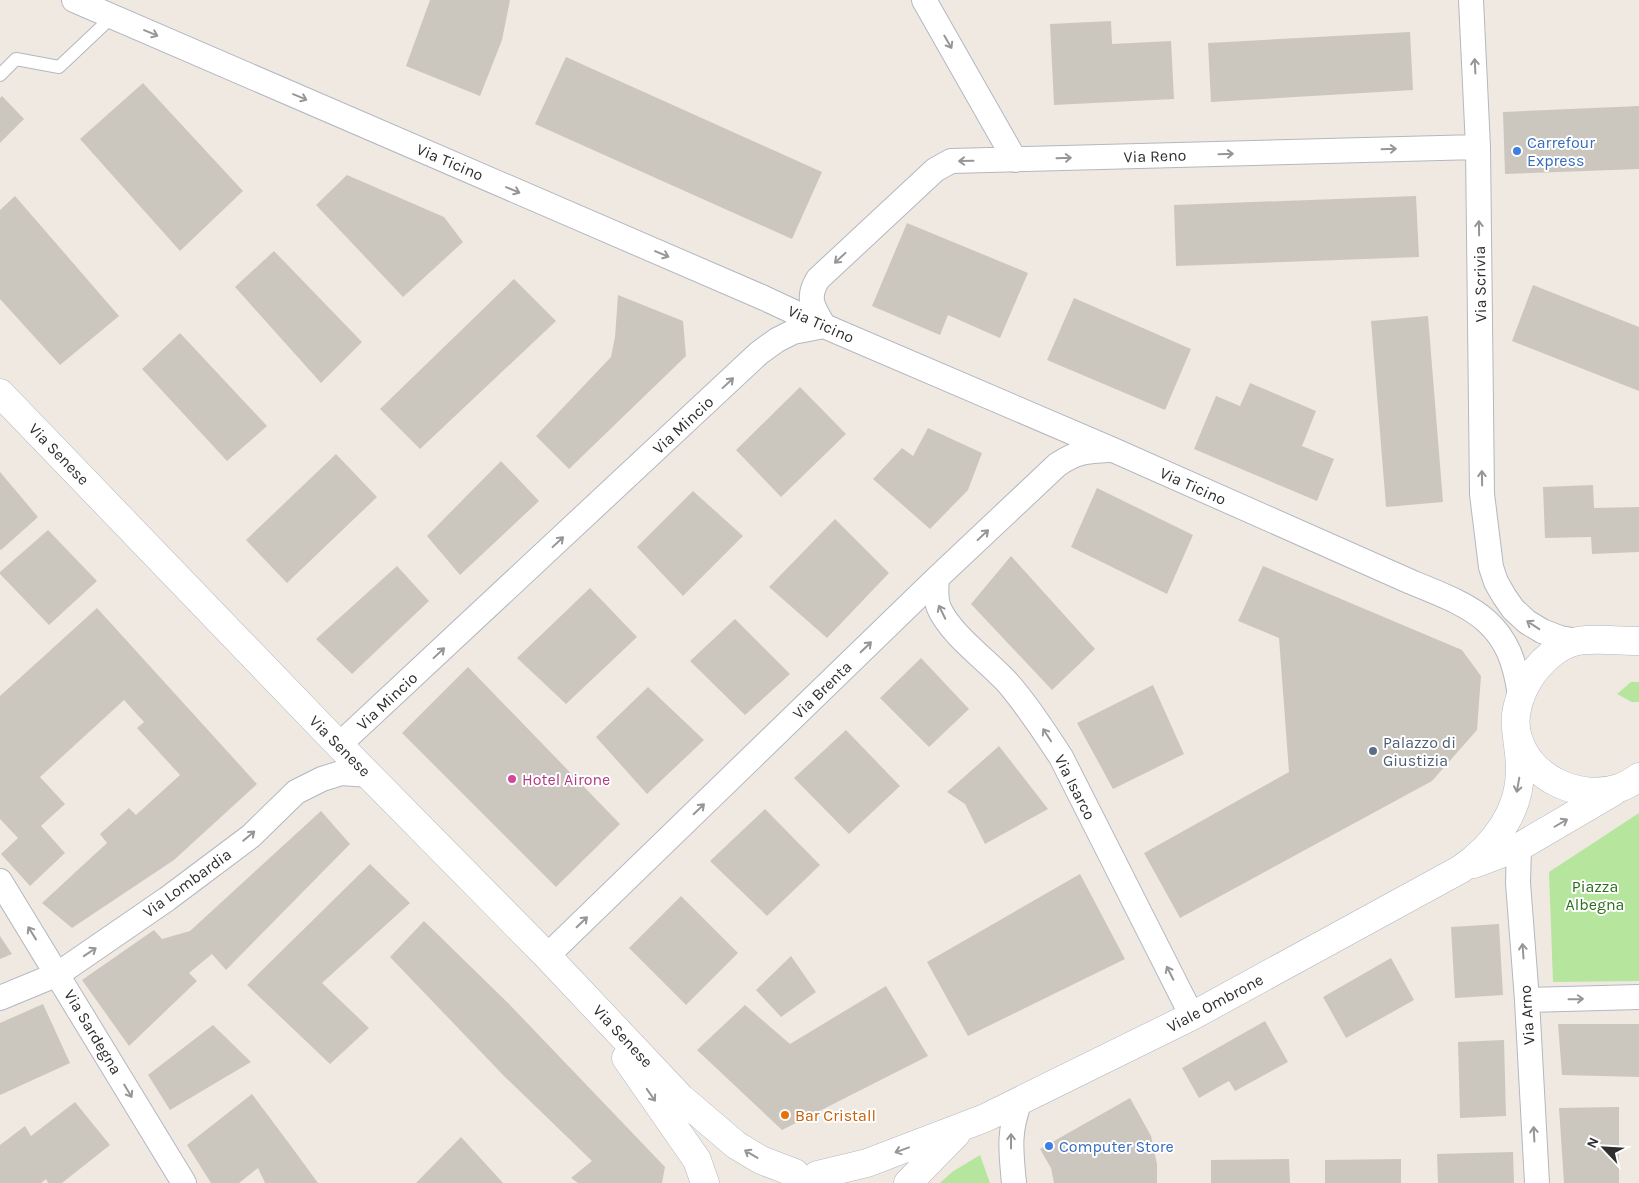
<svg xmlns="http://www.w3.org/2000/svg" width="1639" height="1183" font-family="Karla,sans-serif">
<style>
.green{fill:#b6e59e}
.building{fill:#cbc7bf}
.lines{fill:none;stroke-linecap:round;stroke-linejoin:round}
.lane-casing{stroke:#b4b7c1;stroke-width:14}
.street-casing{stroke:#b4b7c1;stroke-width:26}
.secondary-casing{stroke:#b4b7c1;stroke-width:29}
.lane{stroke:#fff;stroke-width:12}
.street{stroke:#fff;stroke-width:24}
.secondary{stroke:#fff;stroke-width:28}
.oneway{stroke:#969696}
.shop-dot{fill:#3f7fe0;stroke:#fff;stroke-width:2}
.service-dot{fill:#5c6f8a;stroke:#fff;stroke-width:2}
.hotel-dot{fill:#d1479c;stroke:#fff;stroke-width:2}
.food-dot{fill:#e8710a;stroke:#fff;stroke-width:2}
.labels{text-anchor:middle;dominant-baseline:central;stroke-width:4;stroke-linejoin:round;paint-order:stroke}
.shop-label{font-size:16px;fill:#366cbe;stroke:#fff;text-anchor:start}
.street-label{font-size:16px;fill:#2e2e2e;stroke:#fff}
.service-label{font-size:16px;fill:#4e5e75;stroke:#fff;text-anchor:start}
.hotel-label{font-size:16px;fill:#b23c85;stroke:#fff;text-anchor:start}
.park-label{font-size:16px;fill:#2c6e1b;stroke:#fff}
.food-label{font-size:16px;fill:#c56008;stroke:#fff;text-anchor:start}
</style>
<rect width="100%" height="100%" fill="#efe9e1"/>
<path class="green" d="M 1631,682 L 1639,682 L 1639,702 L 1632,702 L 1617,694 Z
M 1639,813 L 1639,981 L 1553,982 L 1549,872 Z
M 980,1155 L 990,1183 L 940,1183 L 952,1172 Z"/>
<path class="building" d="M 430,0 L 510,0 L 502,40 L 480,96 L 406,66 Z
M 1111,21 L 1112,44 L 1171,41 L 1174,99 L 1054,105 L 1050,24 Z
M 1410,32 L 1413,90 L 1211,102 L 1208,43 Z
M 566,57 L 822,172 L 792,239 L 535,124 Z
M 143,83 L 243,191 L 180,251 L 80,139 Z
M 2,96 L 24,119 L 0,143 L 0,98 Z
M 1639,106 L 1639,169 L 1505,174 L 1503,112 Z
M 347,175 L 444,217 L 463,242 L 403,297 L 316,205 Z
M 15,196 L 119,316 L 60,365 L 0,299 L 0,210 Z
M 1416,196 L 1419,257 L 1176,266 L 1174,205 Z
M 907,223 L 1028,273 L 1000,338 L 948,315 L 940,335 L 872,306 Z
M 274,251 L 362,342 L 321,383 L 235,287 Z
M 514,279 L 556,321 L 420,449 L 380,409 Z
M 1533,285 L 1639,327 L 1639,391 L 1512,341 Z
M 618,295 L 683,321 L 686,356 L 569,469 L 536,436 L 611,357 L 615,337 Z
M 1074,298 L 1191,349 L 1165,410 L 1047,360 Z
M 1428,316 L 1443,502 L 1386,507 L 1371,321 Z
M 180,333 L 267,426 L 227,461 L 142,369 Z
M 1250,383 L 1316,411 L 1302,446 L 1334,459 L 1317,501 L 1194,449 L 1216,396 L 1240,406 Z
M 800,387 L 846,434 L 781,497 L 736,450 Z
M 928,428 L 982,453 L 968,490 L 930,529 L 873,479 L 902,448 L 913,456 Z
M 336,454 L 377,497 L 287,583 L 246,540 Z
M 501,461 L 539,501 L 460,575 L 427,536 Z
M 0,472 L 38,517 L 1,550 L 0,549 Z
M 1593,485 L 1594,508 L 1639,507 L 1639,552 L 1592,554 L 1591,537 L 1545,538 L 1543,487 Z
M 1097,488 L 1193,535 L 1167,594 L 1071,547 Z
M 693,491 L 743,536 L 683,596 L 637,547 Z
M 835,519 L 889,573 L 827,638 L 769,587 Z
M 48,530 L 97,581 L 49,625 L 0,574 L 0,572 Z
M 1011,556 L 1095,649 L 1052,690 L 971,604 Z
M 397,566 L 429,601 L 352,674 L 316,639 Z
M 1263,566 L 1462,650 L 1481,676 L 1477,730 L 1432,781 L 1180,918 L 1144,853 L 1289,772 L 1279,638 L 1238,621 Z
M 590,588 L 637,637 L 566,704 L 517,658 Z
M 97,608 L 257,784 L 174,860 L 72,928 L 42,903 L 107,843 L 100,834 L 129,808 L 136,815 L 180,775 L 137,728 L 144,722 L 124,700 L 40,777 L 65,804 L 41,826 L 65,853 L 30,886 L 1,854 L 18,838 L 0,819 L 0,696 Z
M 735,619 L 790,674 L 745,715 L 690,661 Z
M 921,658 L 969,709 L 929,747 L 880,698 Z
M 468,667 L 620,824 L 556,887 L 402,733 Z
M 1153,685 L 1184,754 L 1113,789 L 1077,723 Z
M 648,687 L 704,740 L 647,794 L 596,737 Z
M 846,730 L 900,786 L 849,834 L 794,778 Z
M 999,746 L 1048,809 L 985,844 L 965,804 L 947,792 Z
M 765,809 L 820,865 L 767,916 L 710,861 Z
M 321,811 L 350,844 L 226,970 L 212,954 L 189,973 L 197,981 L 129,1046 L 82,980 L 154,930 L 162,939 L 190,931 Z
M 370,864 L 410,903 L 322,983 L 369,1028 L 330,1064 L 247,985 Z
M 1080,874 L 1125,959 L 968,1036 L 927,962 Z
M 681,896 L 738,953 L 686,1005 L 629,948 Z
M 424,921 L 509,1004 L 665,1167 L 662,1183 L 578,1183 L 571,1178 L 592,1161 L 504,1076 L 390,957 Z
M 1499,924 L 1503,995 L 1455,998 L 1451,927 Z
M 0,936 L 12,954 L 0,959 Z
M 791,956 L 816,992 L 781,1017 L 756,990 Z
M 1391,958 L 1414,1000 L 1346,1038 L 1323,997 Z
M 886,986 L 928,1056 L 782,1130 L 697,1050 L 745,1005 L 790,1044 Z
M 43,1004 L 70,1063 L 0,1095 L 0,1023 Z
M 1265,1021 L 1288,1062 L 1235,1091 L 1229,1081 L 1199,1098 L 1182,1068 Z
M 1558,1024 L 1639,1024 L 1639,1077 L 1562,1075 Z
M 213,1025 L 251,1062 L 170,1110 L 148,1075 Z
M 1504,1040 L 1506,1116 L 1460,1118 L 1458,1042 Z
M 252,1094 L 288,1142 L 318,1183 L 265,1183 L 258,1168 L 239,1183 L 211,1183 L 187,1145 Z
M 1130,1098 L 1151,1136 L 1157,1164 L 1157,1183 L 1054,1183 L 1051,1168 L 1040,1149 Z
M 75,1102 L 110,1145 L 62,1183 L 48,1183 L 46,1179 L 41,1183 L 0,1183 L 0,1145 L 25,1126 L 31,1136 Z
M 1619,1107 L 1619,1183 L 1564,1183 L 1559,1108 Z
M 461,1137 L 503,1183 L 416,1183 Z
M 1513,1152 L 1514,1183 L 1438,1183 L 1437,1154 Z
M 1289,1159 L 1290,1183 L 1211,1183 L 1211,1160 Z
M 1401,1159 L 1401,1183 L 1325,1183 L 1325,1160 Z"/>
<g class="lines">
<defs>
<path id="lane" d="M 0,75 L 16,59 L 59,67 L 112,17"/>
<path id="street" d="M 74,0 L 764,298 L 824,326 L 1111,449 L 1411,582 C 1475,608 1511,621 1520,697
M 924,0 L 1015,160
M 1471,0 L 1478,147 L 1482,494 L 1491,567 L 1496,582 L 1504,596 L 1513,609 L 1527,622 L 1542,631 L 1560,638 L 1578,641
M 937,578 C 936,588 935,598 939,608 C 951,635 987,660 1007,682 C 1027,705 1044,731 1061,757 L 1192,1016
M 339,745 L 759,353 L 777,340 L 793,332 L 824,326 C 813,308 806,298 818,279 L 935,170 L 951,161 L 1478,147
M 1519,847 L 1518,883 L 1527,1000 L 1537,1183
M 0,881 L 184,1183
M 547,956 L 937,578 L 1057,465 C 1076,452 1086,451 1109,450
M 0,998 L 58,974 L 167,899 L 251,836 L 296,792 L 322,779 L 341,773 L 369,775
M 1527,1000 L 1639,997
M 1014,1183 C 1011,1151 1008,1132 1020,1101"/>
<path id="secondary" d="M 0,393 L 339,745 L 547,956 L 681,1098 L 736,1145 L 761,1160 L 795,1173
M 1639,641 C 1622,641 1595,638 1578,641 C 1541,648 1506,701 1518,738 C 1530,779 1580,801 1619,788 C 1626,786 1633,781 1639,777
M 1474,864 L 1519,847 L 1613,792
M 626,1058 L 697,1160 L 705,1183
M 817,1175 L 867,1163 L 985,1118 L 1192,1016 L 1461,869 C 1494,846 1521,811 1520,768 C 1520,758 1518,747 1517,737
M 908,1183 L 956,1134"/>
</defs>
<use href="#lane" class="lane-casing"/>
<use href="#street" class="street-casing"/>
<use href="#secondary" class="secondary-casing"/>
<use href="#lane" class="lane"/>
<use href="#street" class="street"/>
<use href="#secondary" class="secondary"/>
</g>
<defs><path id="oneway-shaft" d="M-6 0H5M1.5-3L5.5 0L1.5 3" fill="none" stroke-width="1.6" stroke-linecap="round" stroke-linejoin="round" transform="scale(1.25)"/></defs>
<g class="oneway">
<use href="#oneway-shaft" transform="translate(151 33) rotate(23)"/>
<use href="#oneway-shaft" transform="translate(948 42) rotate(60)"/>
<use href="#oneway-shaft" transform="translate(1475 66) rotate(-93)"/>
<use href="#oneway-shaft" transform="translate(300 97) rotate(23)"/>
<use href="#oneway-shaft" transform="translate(1389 149) rotate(-2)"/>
<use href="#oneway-shaft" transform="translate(1226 154) rotate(-2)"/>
<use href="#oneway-shaft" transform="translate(1064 158) rotate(-2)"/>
<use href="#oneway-shaft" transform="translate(966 161) rotate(179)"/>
<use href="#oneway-shaft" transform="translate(513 190) rotate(23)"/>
<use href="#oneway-shaft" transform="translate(1479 228) rotate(-91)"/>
<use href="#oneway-shaft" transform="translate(662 254) rotate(23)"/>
<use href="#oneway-shaft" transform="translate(840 258) rotate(137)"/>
<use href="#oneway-shaft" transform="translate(728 383) rotate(-43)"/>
<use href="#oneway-shaft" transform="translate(1482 478) rotate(-91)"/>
<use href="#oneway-shaft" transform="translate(983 535) rotate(-43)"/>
<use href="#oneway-shaft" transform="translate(558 542) rotate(-43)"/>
<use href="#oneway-shaft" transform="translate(942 612) rotate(-116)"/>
<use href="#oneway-shaft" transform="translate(1533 625) rotate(-147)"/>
<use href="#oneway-shaft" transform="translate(866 647) rotate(-44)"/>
<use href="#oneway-shaft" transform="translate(439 653) rotate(-43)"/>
<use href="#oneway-shaft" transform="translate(1047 735) rotate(-123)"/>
<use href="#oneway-shaft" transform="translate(1518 785) rotate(100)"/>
<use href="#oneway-shaft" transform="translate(699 809) rotate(-44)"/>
<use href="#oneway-shaft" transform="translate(1561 823) rotate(-30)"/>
<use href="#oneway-shaft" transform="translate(249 836) rotate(-40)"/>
<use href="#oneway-shaft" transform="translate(582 922) rotate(-44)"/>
<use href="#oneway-shaft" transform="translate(32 933) rotate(-122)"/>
<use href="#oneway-shaft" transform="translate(1523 951) rotate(-94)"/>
<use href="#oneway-shaft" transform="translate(90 952) rotate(-34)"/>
<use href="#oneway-shaft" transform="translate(1170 973) rotate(-117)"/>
<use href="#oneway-shaft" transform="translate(1576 999) rotate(-1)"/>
<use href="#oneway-shaft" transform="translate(128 1091) rotate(59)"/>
<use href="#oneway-shaft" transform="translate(651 1095) rotate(55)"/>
<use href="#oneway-shaft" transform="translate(1534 1134) rotate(-93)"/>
<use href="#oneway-shaft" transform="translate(1011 1141) rotate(-90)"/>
<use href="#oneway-shaft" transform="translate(902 1150) rotate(160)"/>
<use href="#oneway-shaft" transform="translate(751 1154) rotate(-149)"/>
</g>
<g class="shop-dot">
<circle cx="1517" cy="151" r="5"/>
<circle cx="1049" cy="1146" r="5"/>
</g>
<circle class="service-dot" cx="1373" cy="751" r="5"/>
<circle class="hotel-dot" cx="512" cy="779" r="5"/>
<circle class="food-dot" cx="785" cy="1115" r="5"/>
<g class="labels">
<g class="shop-label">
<text x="1527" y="142">Carrefour<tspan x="1527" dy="18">Express</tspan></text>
<text x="1059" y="1146">Computer Store</text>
</g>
<g class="street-label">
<text transform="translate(1155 156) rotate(-2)">Via Reno</text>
<text transform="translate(450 162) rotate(23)">Via Ticino</text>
<text transform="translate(1480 284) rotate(-91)">Via Scrivia</text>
<text transform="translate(821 324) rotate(24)">Via Ticino</text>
<text transform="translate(683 425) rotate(-43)">Via Mincio</text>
<text transform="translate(59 454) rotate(46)">Via Senese</text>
<text transform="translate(1193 486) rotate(24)">Via Ticino</text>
<text transform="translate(822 690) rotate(-44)">Via Brenta</text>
<text transform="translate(387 701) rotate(-43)">Via Mincio</text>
<text transform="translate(340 746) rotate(45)">Via Senese</text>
<text transform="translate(1075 787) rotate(63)">Via Isarco</text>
<text transform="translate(187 883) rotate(-36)">Via Lombardia</text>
<text transform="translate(1215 1003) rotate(-28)">Viale Ombrone</text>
<text transform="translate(1527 1015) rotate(-94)">Via Arno</text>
<text transform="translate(93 1032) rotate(59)">Via Sardegna</text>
<text transform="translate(623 1036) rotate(47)">Via Senese</text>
</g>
<g class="service-label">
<text x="1383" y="742">Palazzo di<tspan x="1383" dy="18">Giustizia</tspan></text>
</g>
<g class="hotel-label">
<text x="522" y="779">Hotel Airone</text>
</g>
<g class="park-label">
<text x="1595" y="886">Piazza<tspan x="1595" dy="18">Albegna</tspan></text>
</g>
<g class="food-label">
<text x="795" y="1115">Bar Cristall</text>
</g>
</g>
<g transform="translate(1604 1148) rotate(295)" stroke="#ffffff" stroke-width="4" paint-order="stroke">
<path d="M0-4L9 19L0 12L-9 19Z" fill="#2e2e2e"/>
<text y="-8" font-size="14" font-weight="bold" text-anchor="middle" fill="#2e2e2e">N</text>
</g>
</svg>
